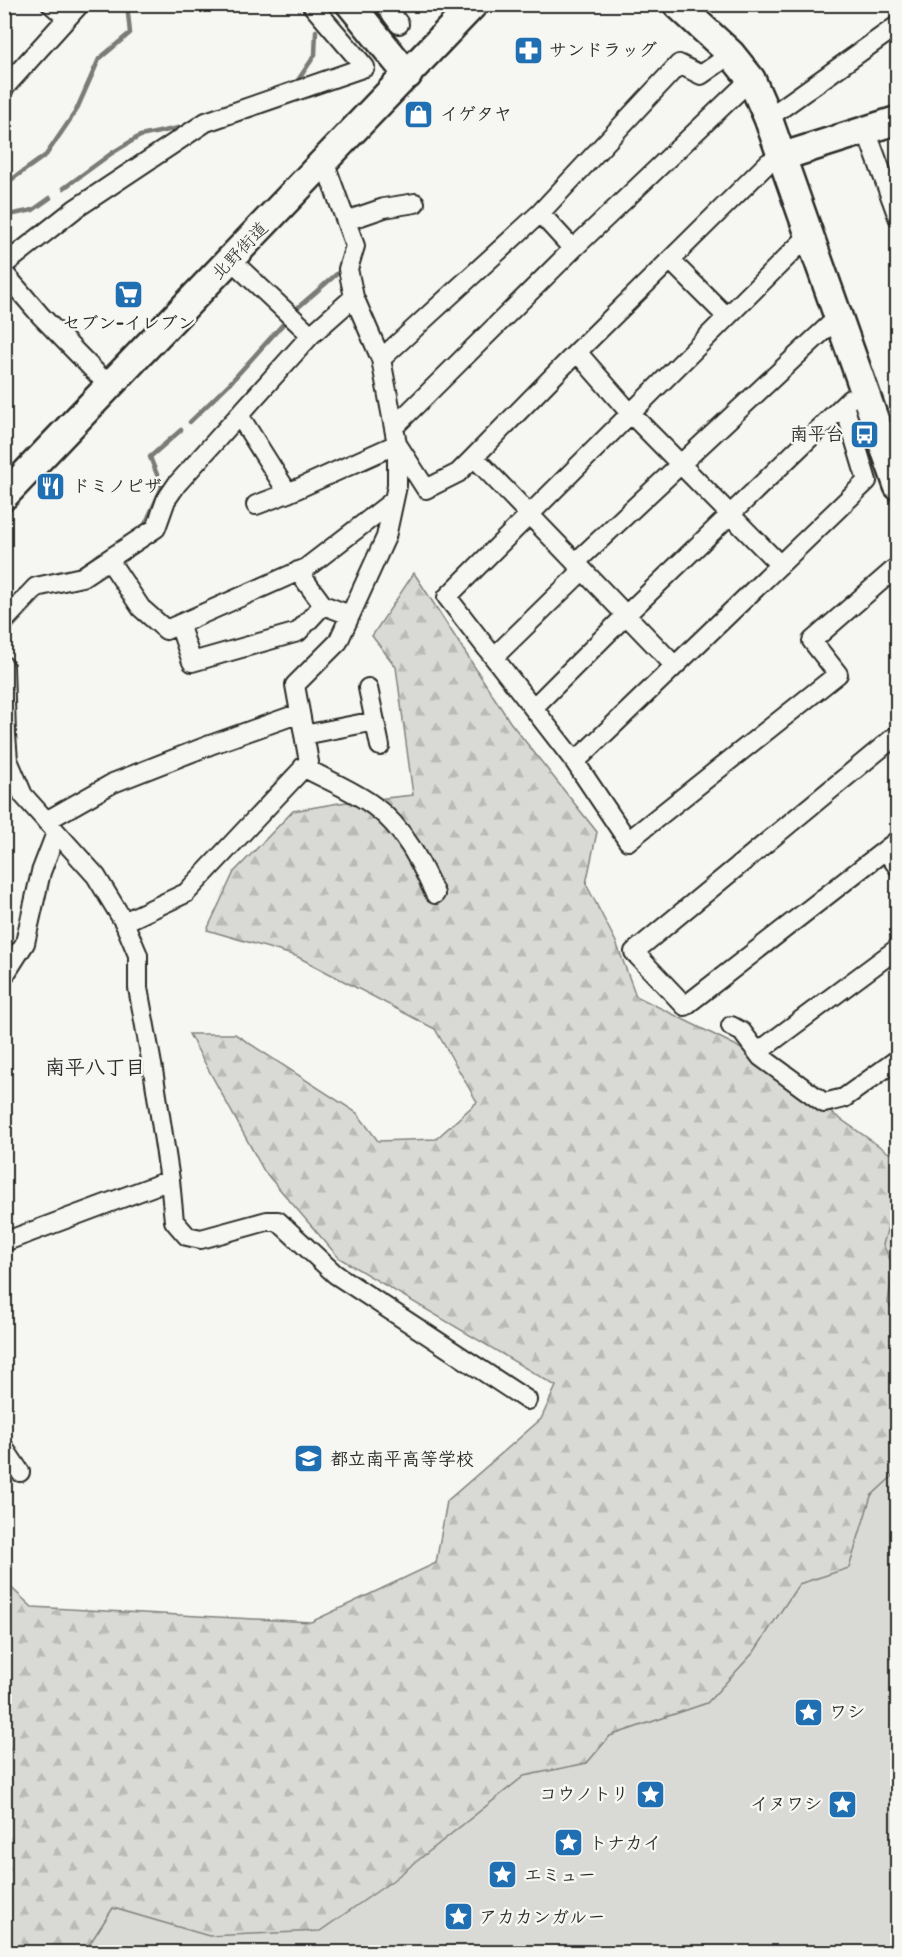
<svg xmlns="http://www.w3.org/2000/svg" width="902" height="1957" font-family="Pangolin,'Klee One',sans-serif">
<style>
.forest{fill:url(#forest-firs);stroke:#828280;stroke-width:1.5}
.green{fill:#d9d9d5;stroke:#828280;stroke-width:1.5}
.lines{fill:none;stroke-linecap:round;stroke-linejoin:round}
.stream{stroke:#7a7a78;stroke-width:4.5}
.street-casing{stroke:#2b2b2b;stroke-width:22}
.secondary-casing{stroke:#2b2b2b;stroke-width:32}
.street{stroke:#f6f6f2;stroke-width:18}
.secondary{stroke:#f6f6f2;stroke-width:27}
.labels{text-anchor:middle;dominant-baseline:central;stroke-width:5;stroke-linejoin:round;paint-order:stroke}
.poi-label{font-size:18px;font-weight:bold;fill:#2b2b2b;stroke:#f6f6f2;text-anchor:start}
.street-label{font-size:18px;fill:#2b2b2b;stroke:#f6f6f2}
.neighbourhood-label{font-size:20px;font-weight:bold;fill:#2b2b2b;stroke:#f6f6f2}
</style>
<defs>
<pattern id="forest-firs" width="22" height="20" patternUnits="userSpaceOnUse" patternTransform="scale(1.5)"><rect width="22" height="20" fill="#d9d9d5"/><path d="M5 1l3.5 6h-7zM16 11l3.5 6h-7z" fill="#babab7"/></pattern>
</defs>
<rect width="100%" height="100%" fill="#f6f6f2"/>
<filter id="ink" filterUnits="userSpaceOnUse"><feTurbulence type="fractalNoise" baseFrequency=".0167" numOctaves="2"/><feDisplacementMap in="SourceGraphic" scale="12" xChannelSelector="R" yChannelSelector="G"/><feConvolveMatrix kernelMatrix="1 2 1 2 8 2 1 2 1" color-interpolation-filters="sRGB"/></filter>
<g filter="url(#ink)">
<path class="forest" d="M 414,573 L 510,722 L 597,832 L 586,884 L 616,942 L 636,996 L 735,1045 L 889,1153 L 897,1151 L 898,1234 L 888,1303 L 898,1315 L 897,1942 L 327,1952 L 5,1952 L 4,1581 L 32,1607 L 311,1622 L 436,1563 L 447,1501 L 541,1419 L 556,1386 L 339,1258 L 264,1171 L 189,1034 L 235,1034 L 357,1113 L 378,1141 L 436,1139 L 477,1102 L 435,1029 L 296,956 L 207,930 L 234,872 L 293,811 L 339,803 L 413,795 L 396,667 L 372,636 Z"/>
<path class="green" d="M 897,1204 L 897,1273 L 883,1245 L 892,1211 Z
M 897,1472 L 897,1952 L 89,1952 L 87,1948 L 113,1908 L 209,1936 L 320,1931 L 392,1881 L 524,1776 L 587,1763 L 610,1736 L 707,1703 L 754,1652 L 799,1584 L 849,1568 L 871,1496 Z"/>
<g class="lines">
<path class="stream" d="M 294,86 L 315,55 L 316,31
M 4,185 L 46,155 L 76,111 L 99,59 L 130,33 L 127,4
M 64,188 L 112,153 L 140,136 L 188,126
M 4,216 L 33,210 L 50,198
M 295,310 L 339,272 L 341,267
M 190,422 L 231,382 L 284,323
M 142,528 L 144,527 L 162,487 L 150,457 L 181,430
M 76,570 L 94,558
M 7,632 L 41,596"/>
<defs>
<path id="street" d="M 51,4 L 67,18
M 384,4 L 399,24
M 4,88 L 80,4
M 768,118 L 898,25
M 866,130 L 898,217
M 540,213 L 573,249
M 346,221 L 384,208 L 415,203
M 809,235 L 447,597 L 575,762 L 628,841 L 838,674 L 812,641 L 898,566
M 231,260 L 311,335
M 670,260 L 726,316
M 4,265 L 75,209 L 206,122 L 365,67 L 311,4
M 4,273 L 41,316 L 110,387
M 577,352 L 630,413 L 780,565
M 381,359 L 540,213 L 679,64 L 701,75 L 731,54
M 239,415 L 288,493
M 394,427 L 573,249 L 751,79
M 256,505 L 288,493 L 397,444 L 426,489 L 458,473 L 474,457
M 109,560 L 141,608 L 166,630 L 306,568 L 393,501
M 576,562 L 838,317
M 298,571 L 323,605 L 350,615
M 4,621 L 36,587 L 82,577 L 156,528 L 166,500 L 177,484 L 311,335 L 354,297
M 179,624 L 192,662 L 298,632 L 323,605
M 494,657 L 583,570
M 4,666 L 6,735 L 8,760 L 23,795 L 96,876 L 124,922 L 138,955 L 138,988 L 153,1070 L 170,1180 L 174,1221 L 187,1236 L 201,1239 L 267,1221 L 278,1221 L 335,1274 L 527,1400
M 675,666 L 474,457 L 577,352 L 768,163 L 781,157
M 368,688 L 380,746
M 533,708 L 626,615 L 850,399
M 898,734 L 634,952 L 685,1006 L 898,840
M 304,735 L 375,721
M 575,762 L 867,481 L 844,405
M 303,767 C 325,779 355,791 374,806 C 404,828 420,861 435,894
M 46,821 L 113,783 L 210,745 L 300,713
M 885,850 L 898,867
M 124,922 L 186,893 L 309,762 L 295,685 L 338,642 L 386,537 L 397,486 L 397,444 L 381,359 L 354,297 L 348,269 L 355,246 L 324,161
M 4,976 L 25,943 L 41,872 L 56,833
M 731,1026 L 742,1032 L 761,1057 L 824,1103 L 844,1098 L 898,1059
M 758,1052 L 898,948
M 4,1242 L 170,1180
M 4,1448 L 20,1472"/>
<path id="secondary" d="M 350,4 L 408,75
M 677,4 L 731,54 L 751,79 L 768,118 L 898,486
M 781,157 L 898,120
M 4,496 L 474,4"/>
</defs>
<use href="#street" class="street-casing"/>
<use href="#secondary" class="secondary-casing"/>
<use href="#street" class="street"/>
<use href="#secondary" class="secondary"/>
</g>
</g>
<defs>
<symbol id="pharmacy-square" viewBox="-11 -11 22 22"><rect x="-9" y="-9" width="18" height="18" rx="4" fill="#1f6fb2" stroke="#f6f6f2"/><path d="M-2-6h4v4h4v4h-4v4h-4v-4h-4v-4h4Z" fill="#fff"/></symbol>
<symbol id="shop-square" viewBox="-11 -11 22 22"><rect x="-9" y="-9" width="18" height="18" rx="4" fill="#1f6fb2" stroke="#f6f6f2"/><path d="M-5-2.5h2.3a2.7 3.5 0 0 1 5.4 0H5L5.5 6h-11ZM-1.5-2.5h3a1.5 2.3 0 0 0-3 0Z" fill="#fff"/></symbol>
<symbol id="supermarket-square" viewBox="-11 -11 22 22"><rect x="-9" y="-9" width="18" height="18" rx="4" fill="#1f6fb2" stroke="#f6f6f2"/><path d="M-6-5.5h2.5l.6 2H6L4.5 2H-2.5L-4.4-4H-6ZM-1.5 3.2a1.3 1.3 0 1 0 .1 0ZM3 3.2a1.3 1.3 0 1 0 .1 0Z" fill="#fff"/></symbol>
<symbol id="bus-square" viewBox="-11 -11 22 22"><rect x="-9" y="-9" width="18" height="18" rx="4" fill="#1f6fb2" stroke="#f6f6f2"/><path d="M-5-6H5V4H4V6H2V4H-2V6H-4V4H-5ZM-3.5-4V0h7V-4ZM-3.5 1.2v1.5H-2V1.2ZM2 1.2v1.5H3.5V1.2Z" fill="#fff"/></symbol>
<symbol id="restaurant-square" viewBox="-11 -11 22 22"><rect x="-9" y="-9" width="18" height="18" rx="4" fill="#1f6fb2" stroke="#f6f6f2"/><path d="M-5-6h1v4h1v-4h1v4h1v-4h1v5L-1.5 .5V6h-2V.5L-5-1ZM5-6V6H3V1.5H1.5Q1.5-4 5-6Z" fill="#fff"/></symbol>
<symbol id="school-square" viewBox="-11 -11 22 22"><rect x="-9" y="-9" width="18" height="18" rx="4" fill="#1f6fb2" stroke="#f6f6f2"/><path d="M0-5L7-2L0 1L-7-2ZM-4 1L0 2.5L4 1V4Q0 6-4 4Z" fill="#fff"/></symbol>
<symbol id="sight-square" viewBox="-11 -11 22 22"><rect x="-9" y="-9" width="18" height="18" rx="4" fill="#1f6fb2" stroke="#f6f6f2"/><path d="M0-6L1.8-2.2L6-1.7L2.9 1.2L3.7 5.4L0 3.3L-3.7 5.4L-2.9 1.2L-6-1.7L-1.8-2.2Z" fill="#fff"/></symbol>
</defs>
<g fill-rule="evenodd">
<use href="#pharmacy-square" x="512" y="34" width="33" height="33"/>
<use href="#shop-square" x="402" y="98" width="33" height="33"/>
<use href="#supermarket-square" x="112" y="278" width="33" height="33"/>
<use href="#bus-square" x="848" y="418" width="33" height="33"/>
<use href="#restaurant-square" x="34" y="470" width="33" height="33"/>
<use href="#school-square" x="292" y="1442" width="33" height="33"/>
<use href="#sight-square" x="792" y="1696" width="33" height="33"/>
<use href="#sight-square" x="634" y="1778" width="33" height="33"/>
<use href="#sight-square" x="826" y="1788" width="33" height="33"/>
<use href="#sight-square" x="552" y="1826" width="33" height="33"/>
<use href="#sight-square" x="486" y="1858" width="33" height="33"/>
<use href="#sight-square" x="442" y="1900" width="33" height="33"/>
</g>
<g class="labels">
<g class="poi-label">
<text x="549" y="50">サンドラッグ</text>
<text x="440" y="114">イゲタヤ</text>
<text x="129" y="323" text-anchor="middle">セブン-イレブン</text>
<text x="844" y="434" text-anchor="end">南平台</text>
<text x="72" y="486">ドミノピザ</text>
<text x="330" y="1459">都立南平高等学校</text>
<text x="829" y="1712">ワシ</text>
<text x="629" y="1794" text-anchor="end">コウノトリ</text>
<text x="822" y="1804" text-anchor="end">イヌワシ</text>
<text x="589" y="1843">トナカイ</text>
<text x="524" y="1875">エミュー</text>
<text x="479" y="1917">アカカンガルー</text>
</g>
<g class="street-label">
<text transform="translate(240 251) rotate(-46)">北野街道</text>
</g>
<g class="neighbourhood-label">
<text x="95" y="1067">南平八丁目</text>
</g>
</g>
<rect width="902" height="1957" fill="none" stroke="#f6f6f2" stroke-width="24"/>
<rect x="12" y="12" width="878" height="1933" fill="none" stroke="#2b2b2b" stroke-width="2" filter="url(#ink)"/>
</svg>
